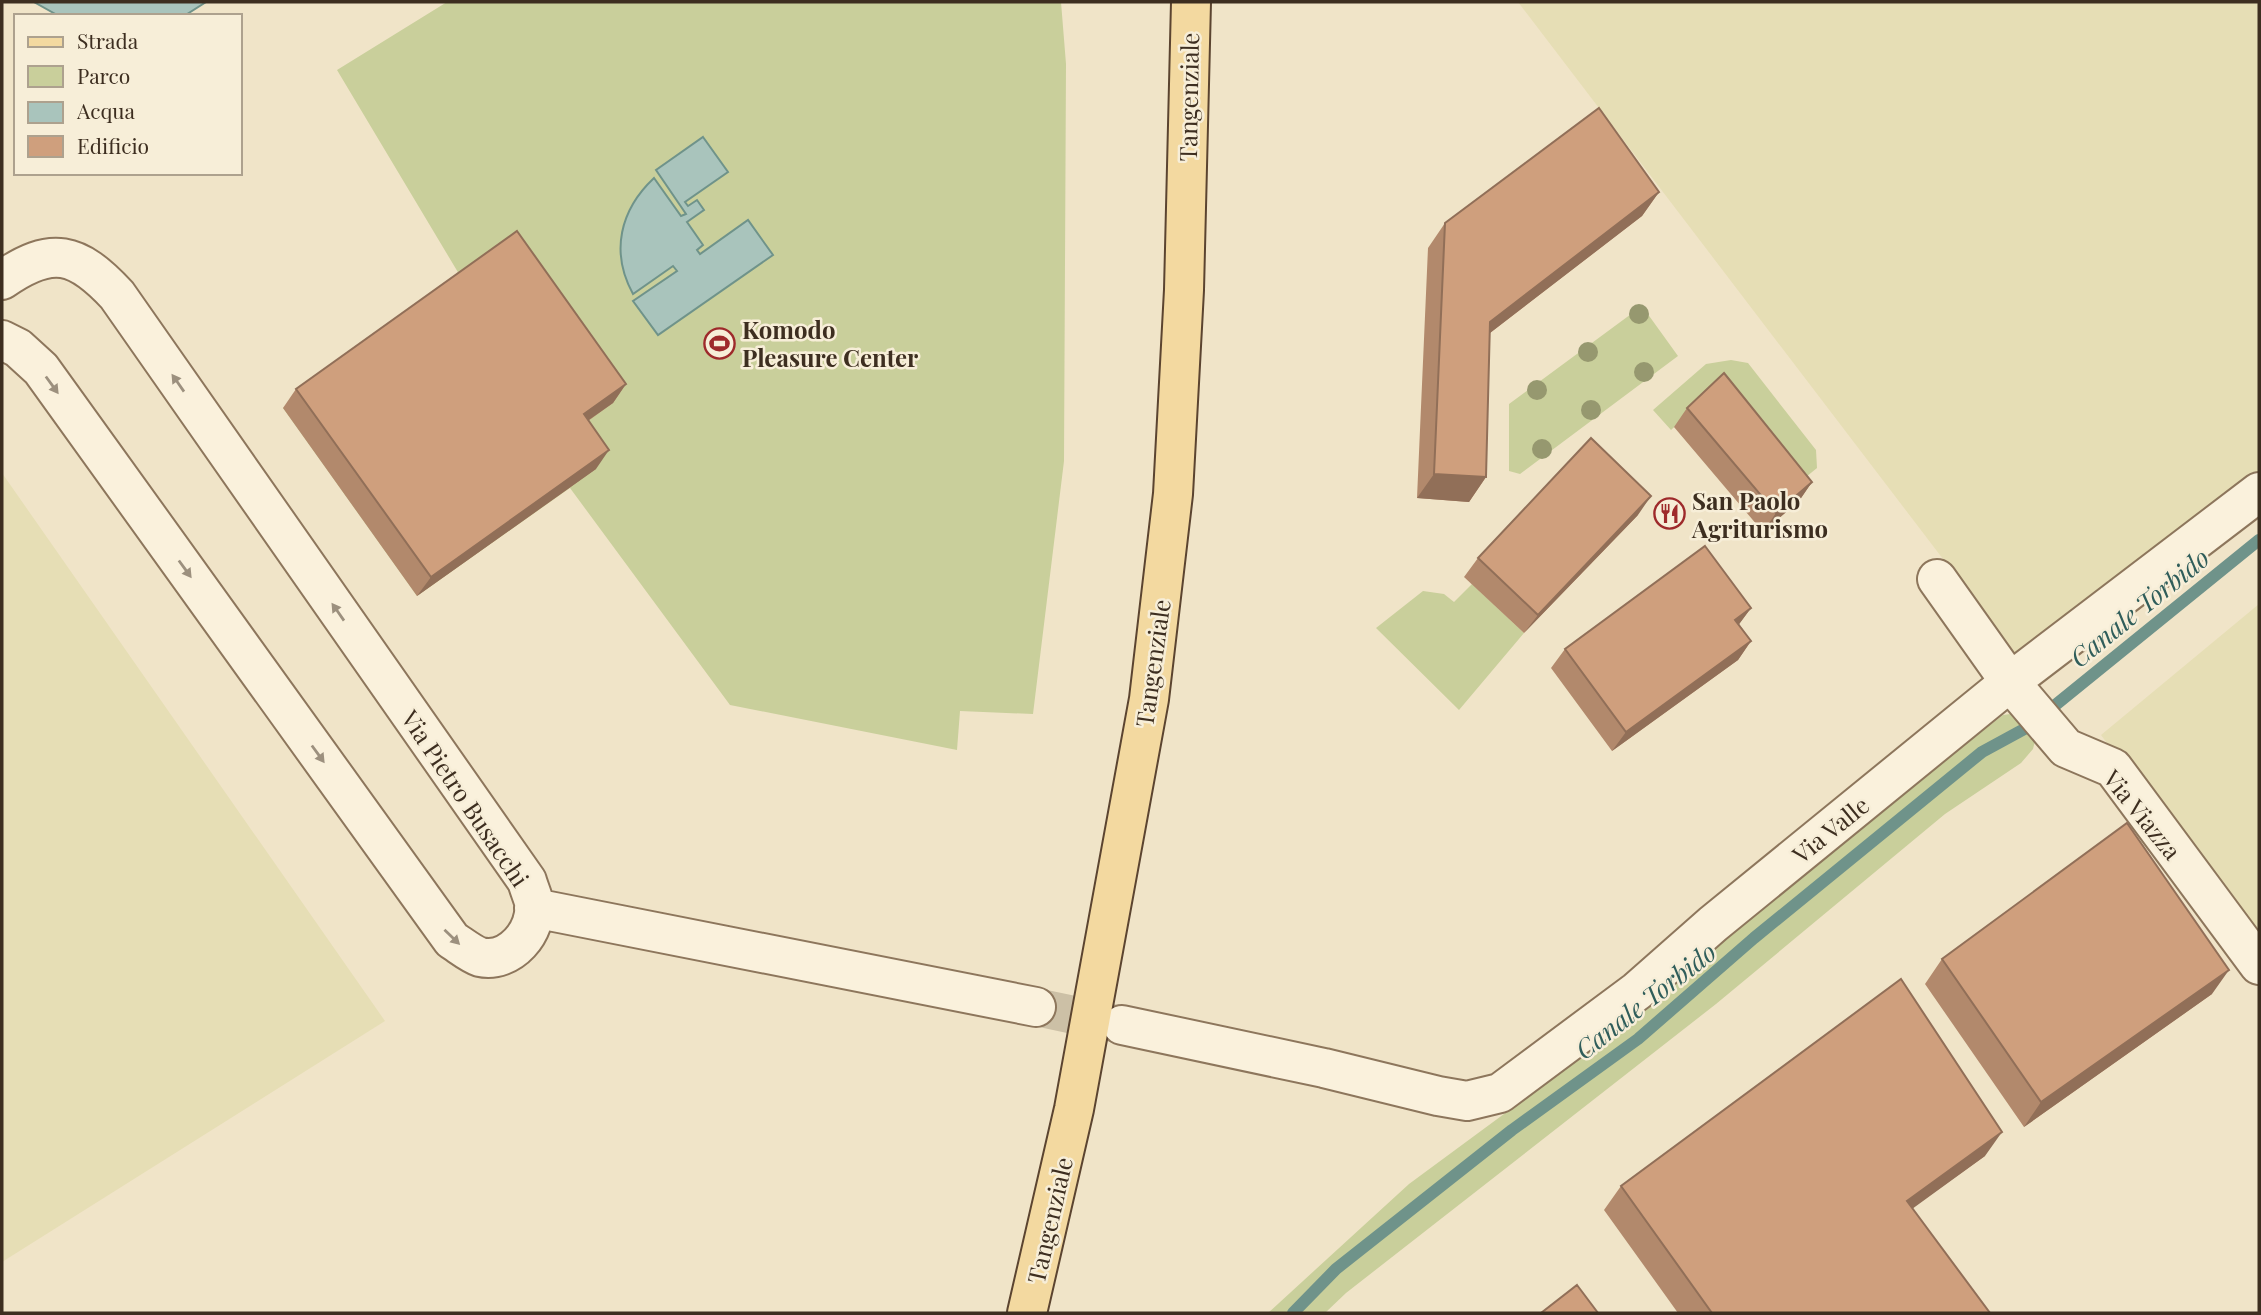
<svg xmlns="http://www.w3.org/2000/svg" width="2261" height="1315" font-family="'Playfair Display',serif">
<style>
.farmland{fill:#e6deb5}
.green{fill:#c9cf9b}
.water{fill:#a9c4bc;stroke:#6f938a;stroke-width:2}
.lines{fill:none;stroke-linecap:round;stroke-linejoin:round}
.stream{stroke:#6f938a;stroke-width:12}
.minor-tunnel{stroke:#ccc0a6;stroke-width:38;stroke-dasharray:38 19;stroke-linecap:butt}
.minor-casing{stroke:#8d765c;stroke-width:42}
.major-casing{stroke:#5b4430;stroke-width:42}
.minor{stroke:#faf1dc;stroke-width:38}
.major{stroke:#f3d9a0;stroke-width:38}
.tree{fill:#96986f}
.wall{fill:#b2896c}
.shaded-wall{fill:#916f58}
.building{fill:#cf9f7d;stroke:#916f58;stroke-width:2}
.oneway{fill:#9c907e}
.labels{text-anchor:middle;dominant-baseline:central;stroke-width:5;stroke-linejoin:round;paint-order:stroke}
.street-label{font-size:24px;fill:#3d2e20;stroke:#f7eed8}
.poi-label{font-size:24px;font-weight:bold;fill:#3d2e20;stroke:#f7eed8;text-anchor:start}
.water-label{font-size:26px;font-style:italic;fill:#2f5d5a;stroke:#f7eed8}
</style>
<rect width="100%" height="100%" fill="#f0e4c8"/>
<path class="farmland" d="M 1518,2 L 2259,2 L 2259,475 L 2017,656 Z
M 2,473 L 385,1021 L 2,1262 Z
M 2259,604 L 2259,947 L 2101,735 Z"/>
<path class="green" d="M 447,2 L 1061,2 L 1066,64 L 1064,461 L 1033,714 L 960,711 L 957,750 L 730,705 L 570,488 L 417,596 L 283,408 L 462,279 L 337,70 Z
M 1642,306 L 1678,356 L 1520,474 L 1509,471 L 1509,404 Z
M 1731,360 L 1748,363 L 1816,450 L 1817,468 L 1790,490 L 1711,393 L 1671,430 L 1653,410 L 1706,364 Z
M 1472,584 L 1524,633 L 1459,710 L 1376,628 L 1423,591 L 1444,594 L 1454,602 Z
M 2018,713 L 2036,737 L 2033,749 L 2021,763 L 1945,814 L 1716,1004 L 1346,1293 L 1325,1313 L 1268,1313 L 1409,1184 L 1641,1013 L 1800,871 L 2003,715 Z"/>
<path class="water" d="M 34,2 L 206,2 L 184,16 L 59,16 Z
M 703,137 L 728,172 L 685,202 L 688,206 L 697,200 L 704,210 L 687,222 L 703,245 L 697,250 L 700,254 L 748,220 L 773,255 L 658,335 L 633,301 L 677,271 L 673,266 L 633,294 C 610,252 620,210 654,178 L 681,216 L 686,214 L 656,170 Z"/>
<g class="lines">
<path class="stream" d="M 2048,711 L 2259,540
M 1293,1313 L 1336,1269 L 1512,1130 L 1638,1039 L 1754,938 L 1982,752 L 2028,727"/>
<path class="minor-tunnel" d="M 1036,1007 L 1122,1025"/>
<defs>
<path id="minor" d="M 2,280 C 52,245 77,252 117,295 L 527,881 C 529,888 532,895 534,902 C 538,931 510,964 480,957 C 471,954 460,945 452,940 L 41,369 L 18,348 L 2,340
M 1937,579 L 2010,682 L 2066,748 L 2113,768 L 2259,965
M 534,908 L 1036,1007
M 1122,1025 L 1324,1068 L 1438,1096 L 1467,1101 L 1500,1093 L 1637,991 L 1713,924 L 2010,682 L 2259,492"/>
<path id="major" d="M 1027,1313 L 1074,1109 L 1149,699 L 1173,494 L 1184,290 L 1191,2"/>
</defs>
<use href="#minor" class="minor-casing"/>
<use href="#major" class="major-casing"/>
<use href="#minor" class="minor"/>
<use href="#major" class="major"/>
</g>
<g class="tree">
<circle cx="1639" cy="314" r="10"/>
<circle cx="1588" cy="352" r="10"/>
<circle cx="1644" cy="372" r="10"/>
<circle cx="1537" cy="390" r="10"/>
<circle cx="1591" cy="410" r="10"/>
<circle cx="1542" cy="449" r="10"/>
</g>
<path class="wall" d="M 1659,192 L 1642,216 L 1490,333 L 1486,477 L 1469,502 L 1417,498 L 1428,248 L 1445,223 Z
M 626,384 L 613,403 L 588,421 L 596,469 L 417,596 L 283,408 L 296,389 Z
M 1687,408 L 1812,482 L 1799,501 L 1763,532 L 1674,427 Z
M 1638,515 L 1524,633 L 1464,577 L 1478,558 Z
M 1751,608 L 1739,624 L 1751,641 L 1738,660 L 1612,751 L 1551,668 L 1565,649 Z
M 1942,959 L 2212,994 L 2024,1127 L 1925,984 Z
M 1985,1156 L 1912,1208 L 1990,1313 L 1678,1313 L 1604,1210 L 1621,1186 Z"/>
<path class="shaded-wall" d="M 1659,192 L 1642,216 L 1473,346 L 1490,322 Z
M 626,384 L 613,403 L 570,433 L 584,414 Z
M 609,450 L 596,469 L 417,596 L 431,577 Z
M 1434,474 L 1486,477 L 1469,502 L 1417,498 Z
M 1812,482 L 1799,501 L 1763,532 L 1776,513 Z
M 1651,496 L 1638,515 L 1524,633 L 1538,615 Z
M 1751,608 L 1737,627 L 1735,620 Z
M 1751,641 L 1738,660 L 1612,751 L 1626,732 Z
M 2229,970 L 2212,994 L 2024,1127 L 2041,1102 Z
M 2002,1132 L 1985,1156 L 1890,1225 L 1907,1201 Z"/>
<path class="building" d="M 1599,108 L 1659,192 L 1490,322 L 1486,477 L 1434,474 L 1445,223 Z
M 517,231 L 626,384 L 584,414 L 609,450 L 431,577 L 296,389 Z
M 1724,373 L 1812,482 L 1776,513 L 1687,408 Z
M 1591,438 L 1651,496 L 1538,615 L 1478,558 Z
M 1705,546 L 1751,608 L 1735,620 L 1751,641 L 1626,732 L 1565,649 Z
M 2127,823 L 2229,970 L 2041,1102 L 1942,959 Z
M 1901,979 L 2002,1132 L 1907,1201 L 1990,1313 L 1712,1313 L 1621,1186 Z
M 1577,1285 L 1598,1313 L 1541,1313 Z"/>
<defs><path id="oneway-solid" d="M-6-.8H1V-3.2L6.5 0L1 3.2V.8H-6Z" transform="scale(1.75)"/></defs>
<g class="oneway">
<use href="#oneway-solid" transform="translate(178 383) rotate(-125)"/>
<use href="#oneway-solid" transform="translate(52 385) rotate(54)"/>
<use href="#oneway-solid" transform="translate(185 569) rotate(54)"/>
<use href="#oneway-solid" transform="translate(338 612) rotate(-125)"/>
<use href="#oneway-solid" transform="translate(318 754) rotate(54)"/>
<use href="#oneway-solid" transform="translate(452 937) rotate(44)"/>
</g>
<defs>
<symbol id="stadium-ring" viewBox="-11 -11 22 22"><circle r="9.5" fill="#f7eed8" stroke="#9e2a2b" stroke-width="1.5"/><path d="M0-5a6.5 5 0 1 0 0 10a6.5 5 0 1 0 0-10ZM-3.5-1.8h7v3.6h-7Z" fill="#9e2a2b"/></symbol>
<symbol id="restaurant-ring" viewBox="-11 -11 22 22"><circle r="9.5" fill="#f7eed8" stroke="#9e2a2b" stroke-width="1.5"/><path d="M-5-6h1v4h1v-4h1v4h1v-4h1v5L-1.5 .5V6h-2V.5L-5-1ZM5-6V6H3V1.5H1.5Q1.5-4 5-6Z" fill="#9e2a2b"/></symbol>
</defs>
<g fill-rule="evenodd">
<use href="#stadium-ring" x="702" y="326" width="35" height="35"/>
<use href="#restaurant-ring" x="1652" y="496" width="35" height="35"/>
</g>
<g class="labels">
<g class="street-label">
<text transform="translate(1188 97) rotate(-89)">Tangenziale</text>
<text transform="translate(1152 663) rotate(-82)">Tangenziale</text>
<text transform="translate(466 798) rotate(56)">Via Pietro Busacchi</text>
<text transform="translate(2143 814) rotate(51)">Via Viazza</text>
<text transform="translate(1830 829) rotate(-39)">Via Valle</text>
<text transform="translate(1049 1220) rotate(-77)">Tangenziale</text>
</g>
<g class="poi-label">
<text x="742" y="329">Komodo<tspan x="742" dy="28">Pleasure Center</tspan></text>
<text x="1692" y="500">San Paolo<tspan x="1692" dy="28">Agriturismo</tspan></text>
</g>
<g class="water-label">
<text transform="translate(2139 607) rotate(-39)">Canale Torbido</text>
<text transform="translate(1645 1000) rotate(-38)">Canale Torbido</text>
</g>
</g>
<rect width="2261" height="1315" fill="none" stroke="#3d2e20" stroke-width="7"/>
<rect x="14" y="14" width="228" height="161" fill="#f7eed8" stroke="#ada18e" stroke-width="2"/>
<rect x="28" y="37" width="35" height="10" fill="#f3d9a0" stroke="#ada18e" stroke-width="2"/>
<text x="77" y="49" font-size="21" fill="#3d2e20">Strada</text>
<rect x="28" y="66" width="35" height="21" fill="#c9cf9b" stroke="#ada18e" stroke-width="2"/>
<text x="77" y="84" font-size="21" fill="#3d2e20">Parco</text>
<rect x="28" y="102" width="35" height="21" fill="#a9c4bc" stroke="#ada18e" stroke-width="2"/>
<text x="77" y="119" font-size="21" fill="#3d2e20">Acqua</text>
<rect x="28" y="136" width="35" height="21" fill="#cf9f7d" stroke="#ada18e" stroke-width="2"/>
<text x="77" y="154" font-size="21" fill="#3d2e20">Edificio</text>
</svg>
